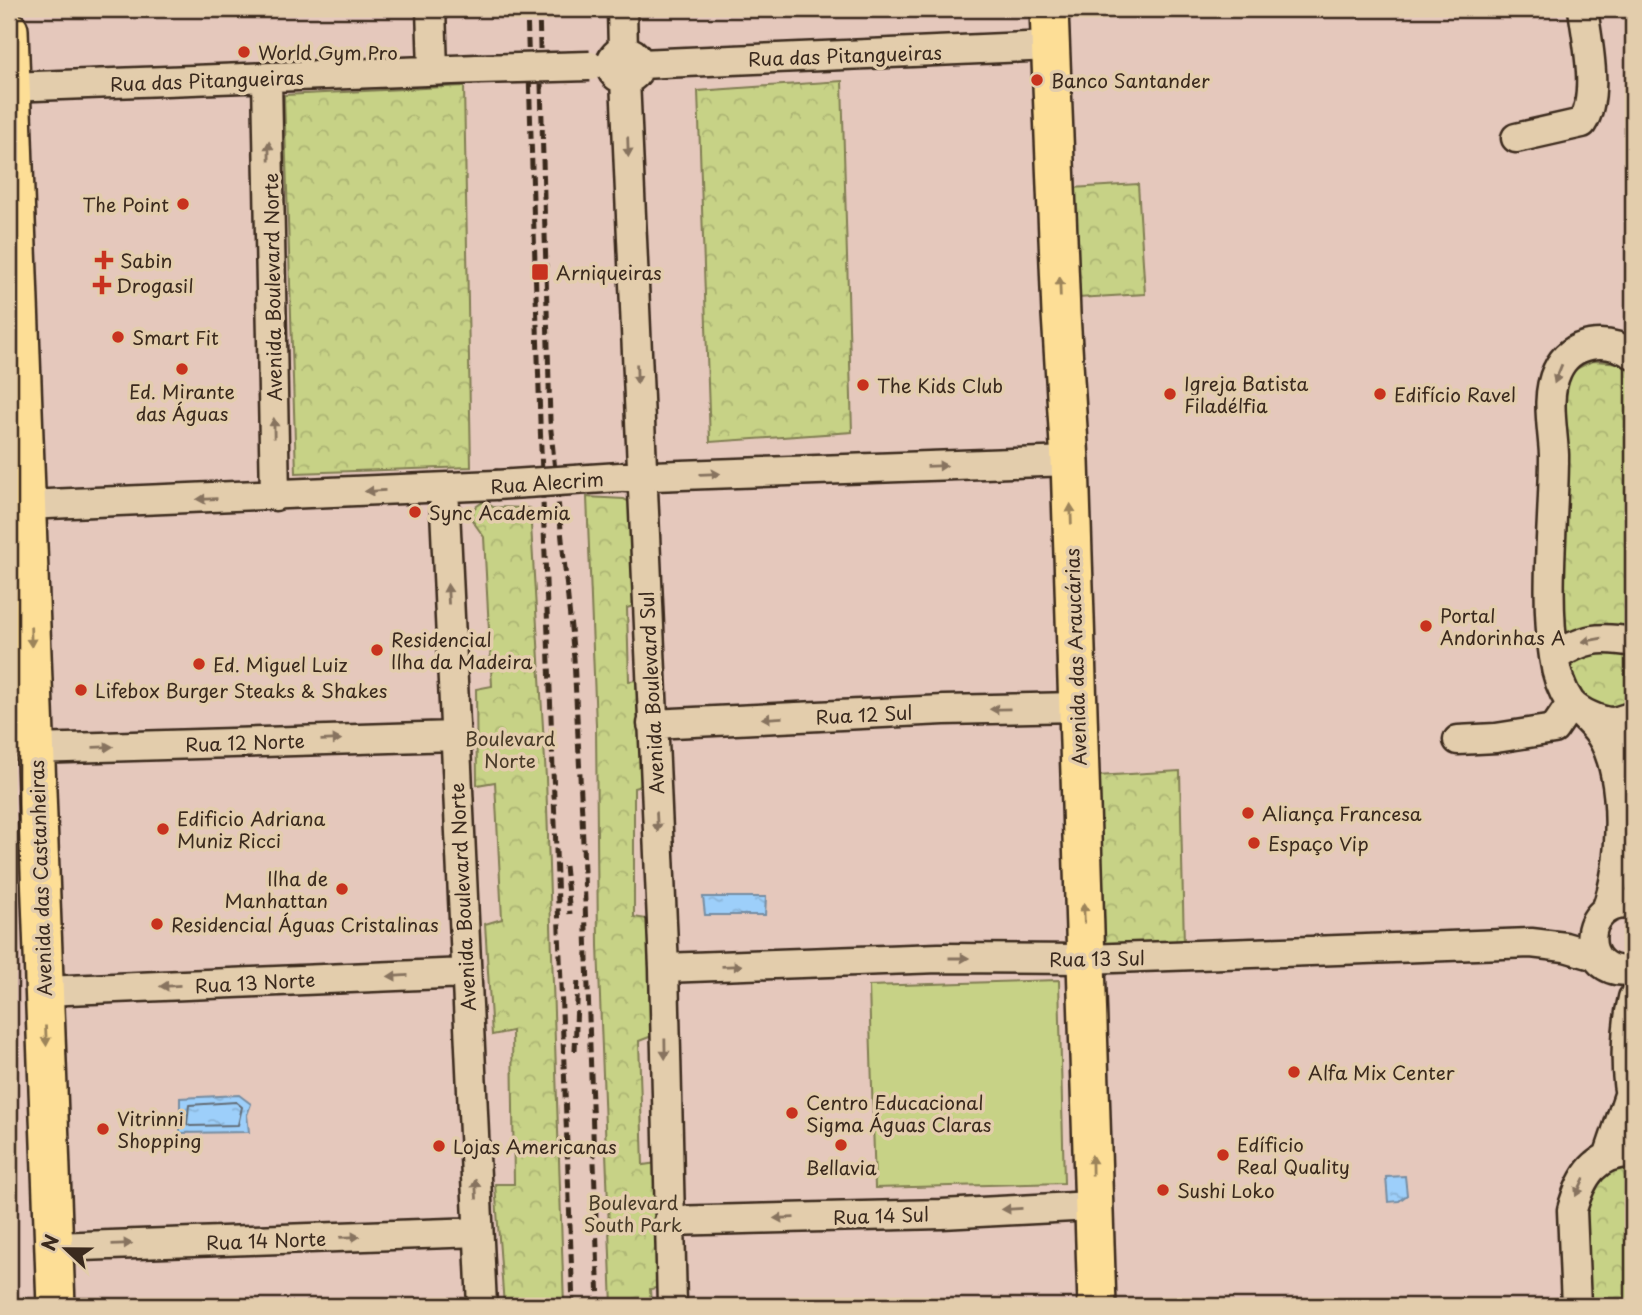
<svg xmlns="http://www.w3.org/2000/svg" width="1642" height="1315" font-family="'Playpen Sans',sans-serif">
<style>
.green{fill:#c7d286;stroke:#817e52;stroke-width:2}
.park{fill:url(#park-crowns);stroke:#817e52;stroke-width:2}
.water{fill:url(#water-ripples);stroke:#768da2;stroke-width:2}
.lines{fill:none;stroke-linecap:round;stroke-linejoin:round}
.shore{stroke:#626c76;stroke-width:2}
.minor-casing{stroke:#3b2a1e;stroke-width:33}
.major-casing{stroke:#3b2a1e;stroke-width:42}
.minor{stroke:#e3cdac;stroke-width:28}
.major{stroke:#fdde96;stroke-width:37}
.rail{stroke:#3b2a1e;stroke-width:5;stroke-dasharray:10 5;stroke-linecap:butt}
.minor-bridge-casing{stroke:#3b2a1e;stroke-width:33;stroke-linecap:butt}
.minor-bridge{stroke:#e3cdac;stroke-width:28}
.oneway{fill:#87735e}
.oneway2{fill:#9c845a}
.poi-dot{fill:#c8321e;stroke:#e3cdac;stroke-width:2.5}
.labels{text-anchor:middle;dominant-baseline:central;stroke-width:7;stroke-linejoin:round;paint-order:stroke}
.poi-label{font-size:19px;fill:#3b2a1e;stroke:#e3cdac;text-anchor:start}
.street-label{font-size:19px;fill:#3b2a1e;stroke:#e3cdac}
.park-label{font-size:19px;fill:#493b28;stroke:#e3cdac}
</style>
<defs>
<pattern id="park-crowns" width="20" height="18" patternUnits="userSpaceOnUse" patternTransform="scale(1.75)"><rect width="20" height="18" fill="#c7d286"/><path d="M2 6a3 3 0 1 1 6 0M12 15a3 3 0 1 1 6 0" fill="none" stroke="#acb473"/></pattern>
<pattern id="water-ripples" width="26" height="14" patternUnits="userSpaceOnUse" patternTransform="scale(1.75)"><rect width="26" height="14" fill="#9dcffa"/><path d="M2 4q2-2 4 0t4 0M15 11q2-2 4 0t4 0" fill="none" stroke="#88b2d6"/></pattern>
</defs>
<rect width="100%" height="100%" fill="#e5c8bc"/>
<filter id="ink" filterUnits="userSpaceOnUse"><feTurbulence type="fractalNoise" baseFrequency=".0143" numOctaves="2"/><feDisplacementMap in="SourceGraphic" scale="14" xChannelSelector="R" yChannelSelector="G"/><feConvolveMatrix kernelMatrix="1 2 1 2 8 2 1 2 1" color-interpolation-filters="sRGB"/></filter>
<g filter="url(#ink)">
<path class="green" d="M 1059,980 L 1064,1183 L 875,1188 L 869,986 Z"/>
<path class="park" d="M 842,81 L 852,432 L 710,442 L 698,91 Z
M 464,86 L 471,467 L 296,473 L 284,95 Z
M 1138,184 L 1145,294 L 1078,298 L 1072,188 Z
M 1592,361 L 1624,363 L 1633,378 L 1633,700 L 1613,709 L 1579,705 L 1561,681 L 1559,391 L 1568,373 Z
M 587,497 L 624,499 L 635,505 L 639,604 L 627,608 L 629,681 L 639,680 L 644,785 L 634,788 L 634,917 L 647,919 L 652,1036 L 639,1041 L 643,1165 L 657,1163 L 663,1287 L 650,1289 L 651,1306 L 612,1306 L 598,946 L 596,725 Z
M 483,502 L 493,507 L 530,508 L 546,778 L 564,1306 L 504,1306 L 495,1184 L 514,1184 L 512,1031 L 492,1035 L 485,924 L 502,919 L 495,782 L 477,785 L 476,689 L 492,686 L 484,537 L 472,520 L 474,508 Z
M 1180,771 L 1184,945 L 1100,946 L 1097,776 Z
M 1633,1163 L 1633,1306 L 1587,1306 L 1583,1206 L 1605,1171 Z"/>
<path class="water" d="M 703,897 L 766,897 L 765,915 L 705,915 Z
M 239,1095 L 251,1104 L 247,1115 L 249,1132 L 180,1133 L 180,1098 Z
M 1405,1176 L 1407,1195 L 1399,1201 L 1388,1202 L 1386,1177 Z"/>
<g class="lines">
<path class="shore" d="M 236,1102 L 242,1107 L 238,1125 L 190,1126 L 187,1124 L 189,1105 Z"/>
<defs>
<path id="minor" d="M 431,9 L 433,70
M 622,9 L 623,50
M611 65a14 14 0 1 1 28 0a14 14 0 1 1-28 0Z
M 640,64 L 1051,46
M 267,79 L 275,496
M 625,79 L 664,968 L 672,1306
M 9,87 L 478,69
M 1516,138 L 1582,123 C 1600,96 1587,40 1583,9
M 1633,354 C 1607,338 1571,340 1557,371 C 1545,396 1553,429 1554,455 C 1554,522 1544,591 1554,657 C 1556,672 1561,689 1570,702 C 1578,712 1600,722 1613,722 C 1619,721 1627,718 1633,716
M 625,477 L 1070,461
M 444,488 L 482,1306
M 25,505 L 496,485
M 1554,657 C 1585,638 1598,636 1633,642
M 652,724 L 944,710 L 1076,707
M 1458,740 L 1496,738 L 1554,729 L 1571,704 C 1581,714 1593,724 1601,736 C 1627,776 1623,867 1606,910
M 35,749 L 455,736
M 1617,782 L 1623,752 L 1633,731
M 1633,905 C 1580,896 1575,979 1633,970
M 664,968 L 939,958 L 1086,959 L 1531,943 L 1565,947 L 1596,956
M 44,991 L 466,973
M 1633,998 C 1625,1029 1624,1078 1633,1109
M 1608,1157 L 1629,1095
M 669,1221 L 942,1214 L 1092,1206
M 54,1247 L 478,1232
M 1576,1306 L 1572,1210 C 1581,1177 1595,1152 1633,1153"/>
<path id="major" d="M 1049,9 L 1061,314 L 1070,461 L 1097,1306
M 9,30 L 56,1306"/>
</defs>
<use href="#minor" class="minor-casing"/>
<use href="#major" class="major-casing"/>
<use href="#minor" class="minor"/>
<use href="#major" class="major"/>
<path class="rail" d="M 527,9 L 540,421 L 573,1306
M 539,9 L 550,421 L 574,658 L 582,815 L 599,1306
M 565,866 L 570,914
M 575,1051 L 578,978"/>
<defs>
<path id="minor-bridge" d="M 478,69 L 590,66
M 496,485 L 620,477"/>
</defs>
<use href="#minor-bridge" class="minor-bridge-casing"/>
<use href="#minor-bridge" class="minor-bridge"/>
</g>
<defs><path id="oneway-solid" d="M-6-.8H1V-3.2L6.5 0L1 3.2V.8H-6Z" transform="scale(1.75)"/></defs>
<g class="oneway">
<use href="#oneway-solid" transform="translate(628 147) rotate(88)"/>
<use href="#oneway-solid" transform="translate(269 151) rotate(-91)"/>
<use href="#oneway-solid" transform="translate(637 374) rotate(88)"/>
<use href="#oneway-solid" transform="translate(1558 374) rotate(112)"/>
<use href="#oneway-solid" transform="translate(274 428) rotate(-91)"/>
<use href="#oneway-solid" transform="translate(937 466) rotate(-2)"/>
<use href="#oneway-solid" transform="translate(710 474) rotate(-2)"/>
<use href="#oneway-solid" transform="translate(375 491) rotate(177)"/>
<use href="#oneway-solid" transform="translate(207 499) rotate(178)"/>
<use href="#oneway-solid" transform="translate(448 594) rotate(-93)"/>
<use href="#oneway-solid" transform="translate(1592 640) rotate(170)"/>
<use href="#oneway-solid" transform="translate(1000 709) rotate(179)"/>
<use href="#oneway-solid" transform="translate(772 718) rotate(177)"/>
<use href="#oneway-solid" transform="translate(331 740) rotate(-2)"/>
<use href="#oneway-solid" transform="translate(103 747) rotate(-2)"/>
<use href="#oneway-solid" transform="translate(657 822) rotate(87)"/>
<use href="#oneway-solid" transform="translate(959 958)"/>
<use href="#oneway-solid" transform="translate(732 966) rotate(-2)"/>
<use href="#oneway-solid" transform="translate(398 976) rotate(177)"/>
<use href="#oneway-solid" transform="translate(170 986) rotate(177)"/>
<use href="#oneway-solid" transform="translate(665 1049) rotate(89)"/>
<use href="#oneway-solid" transform="translate(1580 1187) rotate(115)"/>
<use href="#oneway-solid" transform="translate(476 1189) rotate(-93)"/>
<use href="#oneway-solid" transform="translate(1012 1209) rotate(177)"/>
<use href="#oneway-solid" transform="translate(784 1218) rotate(178)"/>
<use href="#oneway-solid" transform="translate(350 1237) rotate(-2)"/>
<use href="#oneway-solid" transform="translate(122 1244) rotate(-2)"/>
</g>
<g class="oneway2">
<use href="#oneway-solid" transform="translate(1060 287) rotate(-92)"/>
<use href="#oneway-solid" transform="translate(1071 514) rotate(-92)"/>
<use href="#oneway-solid" transform="translate(31 637) rotate(88)"/>
<use href="#oneway-solid" transform="translate(1084 913) rotate(-92)"/>
<use href="#oneway-solid" transform="translate(46 1036) rotate(87)"/>
<use href="#oneway-solid" transform="translate(1092 1165) rotate(-91)"/>
</g>
</g>
<g class="poi-dot">
<circle cx="244" cy="52" r="7"/>
<circle cx="1037" cy="80" r="7"/>
<circle cx="183" cy="204" r="7"/>
<path d="M100.5 249.5h7v7h7v7h-7v7h-7v-7h-7v-7h7z"/>
<rect x="531" y="263" width="18" height="18" rx="3.5"/>
<path d="M98.5 274.5h7v7h7v7h-7v7h-7v-7h-7v-7h7z"/>
<circle cx="118" cy="337" r="7"/>
<circle cx="182" cy="369" r="7"/>
<circle cx="863" cy="385" r="7"/>
<circle cx="1170" cy="394" r="7"/>
<circle cx="1380" cy="394" r="7"/>
<circle cx="415" cy="512" r="7"/>
<circle cx="1426" cy="626" r="7"/>
<circle cx="377" cy="650" r="7"/>
<circle cx="199" cy="664" r="7"/>
<circle cx="81" cy="690" r="7"/>
<circle cx="1248" cy="813" r="7"/>
<circle cx="163" cy="829" r="7"/>
<circle cx="1254" cy="843" r="7"/>
<circle cx="342" cy="889" r="7"/>
<circle cx="157" cy="924" r="7"/>
<circle cx="1294" cy="1072" r="7"/>
<circle cx="792" cy="1113" r="7"/>
<circle cx="103" cy="1129" r="7"/>
<circle cx="841" cy="1145" r="7"/>
<circle cx="439" cy="1146" r="7"/>
<circle cx="1223" cy="1155" r="7"/>
<circle cx="1163" cy="1190" r="7"/>
</g>
<g class="labels">
<g class="poi-label">
<text x="258" y="52">World Gym Pro</text>
<text x="1051" y="80">Banco Santander</text>
<text x="169" y="204" text-anchor="end">The Point</text>
<text x="120" y="260">Sabin</text>
<text x="556" y="272">Arniqueiras</text>
<text x="116" y="285">Drogasil</text>
<text x="132" y="337">Smart Fit</text>
<text x="1184" y="383">Igreja Batista<tspan x="1184" dy="22">Filadélfia</tspan></text>
<text x="877" y="385">The Kids Club</text>
<text x="182" y="391" text-anchor="middle">Ed. Mirante<tspan x="182" dy="22">das Águas</tspan></text>
<text x="1394" y="394">Edifício Ravel</text>
<text x="429" y="512">Sync Academia</text>
<text x="1440" y="615">Portal<tspan x="1440" dy="22">Andorinhas A</tspan></text>
<text x="391" y="639">Residencial<tspan x="391" dy="22">Ilha da Madeira</tspan></text>
<text x="213" y="664">Ed. Miguel Luiz</text>
<text x="95" y="690">Lifebox Burger Steaks &amp; Shakes</text>
<text x="1262" y="813">Aliança Francesa</text>
<text x="177" y="818">Edificio Adriana<tspan x="177" dy="22">Muniz Ricci</tspan></text>
<text x="1268" y="843">Espaço Vip</text>
<text x="328" y="878" text-anchor="end">Ilha de<tspan x="328" dy="22">Manhattan</tspan></text>
<text x="171" y="924">Residencial Águas Cristalinas</text>
<text x="1308" y="1072">Alfa Mix Center</text>
<text x="806" y="1102">Centro Educacional<tspan x="806" dy="22">Sigma Águas Claras</tspan></text>
<text x="117" y="1118">Vitrinni<tspan x="117" dy="22">Shopping</tspan></text>
<text x="1237" y="1144">Edíficio<tspan x="1237" dy="22">Real Quality</tspan></text>
<text x="453" y="1146">Lojas Americanas</text>
<text x="841" y="1167" text-anchor="middle">Bellavia</text>
<text x="1177" y="1190">Sushi Loko</text>
</g>
<g class="street-label">
<text transform="translate(845 55) rotate(-2)">Rua das Pitangueiras</text>
<text transform="translate(207 80) rotate(-2)">Rua das Pitangueiras</text>
<text transform="translate(272 287) rotate(-91)">Avenida Boulevard Norte</text>
<text transform="translate(547 482) rotate(-4)">Rua Alecrim</text>
<text transform="translate(1075 657) rotate(-92)">Avenida das Araucárias</text>
<text transform="translate(651 693) rotate(-93)">Avenida Boulevard Sul</text>
<text transform="translate(864 714) rotate(-3)">Rua 12 Sul</text>
<text transform="translate(245 742) rotate(-2)">Rua 12 Norte</text>
<text transform="translate(40 878) rotate(-92)">Avenida das Castanheiras</text>
<text transform="translate(462 897) rotate(-93)">Avenida Boulevard Norte</text>
<text transform="translate(1097 958) rotate(-1)">Rua 13 Sul</text>
<text transform="translate(255 982) rotate(-3)">Rua 13 Norte</text>
<text transform="translate(881 1215) rotate(-2)">Rua 14 Sul</text>
<text transform="translate(266 1240) rotate(-2)">Rua 14 Norte</text>
</g>
<g class="park-label">
<text x="510" y="738">Boulevard<tspan x="510" dy="22">Norte</tspan></text>
<text x="633" y="1202">Boulevard<tspan x="633" dy="22">South Park</tspan></text>
</g>
</g>
<rect width="1642" height="1315" fill="none" stroke="#e3cdac" stroke-width="35"/>
<rect x="18" y="18" width="1607" height="1280" fill="none" stroke="#3b2a1e" stroke-width="2.5" filter="url(#ink)"/>
<g transform="translate(66 1249) rotate(292)" stroke="#e3cdac" stroke-width="5" paint-order="stroke">
<path d="M0-5L12 26L0 18L-12 26Z" fill="#3b2a1e"/>
<text y="-10" font-size="19" font-weight="bold" text-anchor="middle" fill="#3b2a1e">N</text>
</g>
</svg>
